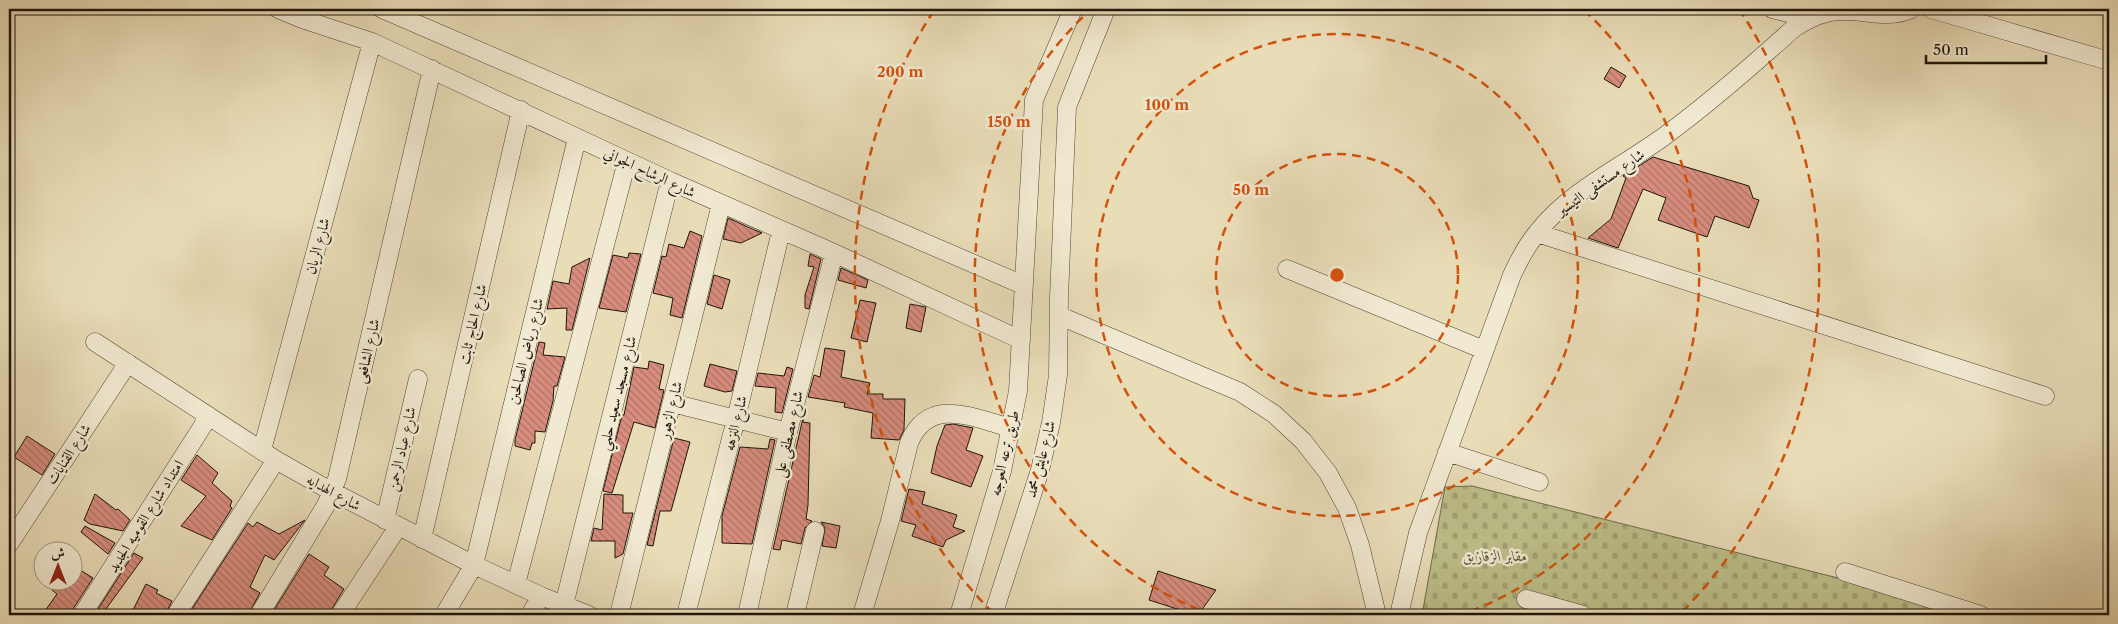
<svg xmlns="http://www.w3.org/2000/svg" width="2118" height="624" font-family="'Libre Caslon Text',Amiri,serif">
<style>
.cemetery{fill:url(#cemetery-stones);stroke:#6e6a4a}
.building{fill:url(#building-back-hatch);stroke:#1e140a}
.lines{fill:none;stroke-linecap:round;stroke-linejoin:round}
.minor-casing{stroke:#514636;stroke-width:19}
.minor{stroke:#f1e9d1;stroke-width:18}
.ring{fill:none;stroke:#d4520c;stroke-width:2.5;stroke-dasharray:9 6}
.labels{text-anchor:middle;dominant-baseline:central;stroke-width:5;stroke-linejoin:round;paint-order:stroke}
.street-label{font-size:15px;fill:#1e140a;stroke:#f1e9d1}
.park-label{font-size:15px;font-style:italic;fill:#565037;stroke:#f1e9d1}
.centre{fill:#d4520c;stroke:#f1e9d1;stroke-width:2.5}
.ring-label{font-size:15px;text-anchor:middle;font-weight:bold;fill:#d4520c;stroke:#f1e9d1;stroke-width:5;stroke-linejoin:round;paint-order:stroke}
</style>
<defs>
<pattern id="cemetery-stones" width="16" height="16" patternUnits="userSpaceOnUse" patternTransform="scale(1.25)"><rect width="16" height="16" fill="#bdbf8a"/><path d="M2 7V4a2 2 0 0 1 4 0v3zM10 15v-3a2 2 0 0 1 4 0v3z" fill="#a2a376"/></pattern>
<pattern id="building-back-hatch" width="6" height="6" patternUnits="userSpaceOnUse" patternTransform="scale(1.25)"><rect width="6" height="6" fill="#d88d7e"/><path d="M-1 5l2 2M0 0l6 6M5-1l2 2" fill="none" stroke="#af7265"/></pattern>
</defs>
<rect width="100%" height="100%" fill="#e9ddb8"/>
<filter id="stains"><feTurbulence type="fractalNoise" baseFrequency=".004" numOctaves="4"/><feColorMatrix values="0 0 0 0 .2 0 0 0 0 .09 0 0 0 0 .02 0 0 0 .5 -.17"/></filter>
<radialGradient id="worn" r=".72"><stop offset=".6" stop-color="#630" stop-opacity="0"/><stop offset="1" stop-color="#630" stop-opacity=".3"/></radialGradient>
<path class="cemetery" d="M 1472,486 L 1985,615 L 1422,615 L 1445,487 Z"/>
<path class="building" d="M 1611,67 L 1626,76 L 1619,88 L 1604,79 Z
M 1653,157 L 1749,186 L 1753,198 L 1759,200 L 1749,228 L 1715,216 L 1707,237 L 1658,220 L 1666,198 L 1643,189 L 1618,248 L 1588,238 L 1611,219 L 1626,178 L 1623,176 Z
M 728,218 L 750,228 L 762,233 L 741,243 L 723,239 Z
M 690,231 L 702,236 L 682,318 L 670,315 L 673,298 L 653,293 L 662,256 L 666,257 L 669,244 L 684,248 Z
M 629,253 L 641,254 L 626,312 L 599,308 L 613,255 L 628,258 Z
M 810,254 L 821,259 L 809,309 L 805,308 L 805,295 L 814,267 L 808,266 Z
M 590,258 L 572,330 L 566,330 L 567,308 L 547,309 L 553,281 L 569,284 L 572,267 Z
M 841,268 L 868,280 L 866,288 L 838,280 Z
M 714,275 L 730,280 L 722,309 L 707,304 Z
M 860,300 L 876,303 L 867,342 L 851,338 Z
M 910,304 L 926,307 L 921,332 L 906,328 Z
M 539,342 L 545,343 L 543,355 L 565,357 L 557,386 L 554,386 L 553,401 L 545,432 L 535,431 L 535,443 L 532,443 L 530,450 L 515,446 L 515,440 Z
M 825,348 L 845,351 L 841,377 L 870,383 L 867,394 L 883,394 L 883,399 L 905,399 L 904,430 L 899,440 L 871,438 L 873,413 L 844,407 L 845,403 L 808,397 L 814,375 L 820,377 Z
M 649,361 L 664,365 L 659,389 L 664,390 L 655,428 L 634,422 L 612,493 L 603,491 L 622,415 L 624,415 L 634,367 L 648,369 Z
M 710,364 L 737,371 L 732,391 L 725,392 L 704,386 Z
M 787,367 L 793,369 L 782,413 L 775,412 L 776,388 L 755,386 L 758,373 L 784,376 Z
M 805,409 L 803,422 L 810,423 L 808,505 L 806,519 L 812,521 L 805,528 L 801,544 L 782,540 L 780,550 L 773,549 Z
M 953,424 L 973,428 L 966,450 L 983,456 L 971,487 L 931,473 L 937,446 L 945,425 Z
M 27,436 L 55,454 L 42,475 L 14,457 Z
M 674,438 L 690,442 L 671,511 L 660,511 L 653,546 L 647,545 Z
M 770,439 L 775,440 L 752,544 L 722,543 L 722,516 L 740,447 L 768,449 Z
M 197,455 L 218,473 L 212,483 L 232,501 L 230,506 L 232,508 L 212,540 L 181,526 L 206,496 L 181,480 Z
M 909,489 L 925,492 L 922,504 L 957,515 L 953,527 L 965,531 L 946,540 L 943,547 L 912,536 L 916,525 L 901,521 Z
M 95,494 L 116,510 L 118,509 L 130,520 L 123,531 L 90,524 L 84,520 Z
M 604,494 L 623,495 L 623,513 L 633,513 L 623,554 L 615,558 L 615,541 L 591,541 L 594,528 L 602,530 Z
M 305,520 L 274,560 L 265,555 L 250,587 L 260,593 L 248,615 L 188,615 L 248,523 L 253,527 L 257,522 L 279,534 Z
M 821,522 L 840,526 L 836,548 L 822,546 L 825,528 Z
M 85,526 L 115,543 L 108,554 L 81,532 Z
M 134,553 L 143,558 L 103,613 L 98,609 Z
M 309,554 L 329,567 L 324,575 L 344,589 L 328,615 L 271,615 Z
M 72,565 L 93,578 L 73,609 L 71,615 L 42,615 L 57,594 L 52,590 L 57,582 L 72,582 Z
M 1158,571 L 1216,590 L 1198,615 L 1196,615 L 1149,600 Z
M 146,584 L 158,590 L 156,593 L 172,601 L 165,615 L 143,615 L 133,610 Z"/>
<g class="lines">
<defs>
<path id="minor" d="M 278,9 L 302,19 L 372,42 L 670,181 L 834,253 L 1021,340
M 382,9 L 1023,285
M 1772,9 L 1810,18
M 1931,9 L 2109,61
M 1537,233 L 2045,396
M 1287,269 L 1484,350
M 1060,316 L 1240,392 L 1274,414 L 1303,441 L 1328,473 L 1347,508 L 1360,545 L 1377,615
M 95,342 L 276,460 L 329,490 L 474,565 L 541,596 L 589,615
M 672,403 L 788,432
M 262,450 L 372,42
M 1447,452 L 1539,482
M 385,520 L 418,379
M 422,539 L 521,110
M 9,544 L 128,363
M 1845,572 L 1981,615
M 516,584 L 627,161
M 1526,599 L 1583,615
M 564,605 L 670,181
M 82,615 L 209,416
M 176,615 L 276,460
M 259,615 L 326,505 L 337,479 L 432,69
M 340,615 L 398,527
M 444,615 L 474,565 L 577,138
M 530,615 L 541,596
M 619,615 L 721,204
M 686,615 L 736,419 L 781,231
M 747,615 L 788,432 L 834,253
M 795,615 L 815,531
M 862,615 L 890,521 L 909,443 C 929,395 973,418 1011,428
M 959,615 L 1002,471 L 1018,391 L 1034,100 L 1073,9
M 993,615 L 1040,470 L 1051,423 L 1058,375 L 1059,297 L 1067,107 L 1106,9
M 1399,615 L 1418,533 L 1512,275 C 1519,260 1526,246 1537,233 C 1569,191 1624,166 1666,135 C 1711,102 1753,65 1794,28 C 1810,18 1826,10 1845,11 C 1868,11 1889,19 1911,9"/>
</defs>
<use href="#minor" class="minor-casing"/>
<use href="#minor" class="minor"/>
</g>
<g class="ring">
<circle cx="1337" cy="275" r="121"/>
<circle cx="1337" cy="275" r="241"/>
<path d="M1213 615A362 362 0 0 1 1090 10M1584 10A362 362 0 0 1 1461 615"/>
<path d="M993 613A482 482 0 0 1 935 9M1739 9A482 482 0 0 1 1681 613"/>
</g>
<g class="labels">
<g class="street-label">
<text transform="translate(650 172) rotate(25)">شارع الرشاح الجواني</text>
<text transform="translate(1600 182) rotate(-35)">شارع مستشفى التيسير</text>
<text transform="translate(317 246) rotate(-75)">شارع الريان</text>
<text transform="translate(472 324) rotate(-77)">شارع الحاج ثابت</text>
<text transform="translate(367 351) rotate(-77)">شارع الشافعى</text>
<text transform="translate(525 351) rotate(-76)">شارع رياض الصالحىن</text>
<text transform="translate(617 393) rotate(-76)">شارع مسجد سعيد حلمي</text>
<text transform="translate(670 410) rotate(-76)">شارع الزهور</text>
<text transform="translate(735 423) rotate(-76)">شارع النزهه</text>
<text transform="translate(788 434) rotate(-77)">شارع مصطفى على</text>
<text transform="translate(401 449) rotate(-77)">شارع عباد الرحمن</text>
<text transform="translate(1004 453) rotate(-77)">طريق ترعه العوجه</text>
<text transform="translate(68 454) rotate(-57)">شارع القنايات</text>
<text transform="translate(1040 459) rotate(-75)">شارع عايش محمد</text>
<text transform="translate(334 492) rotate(29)">شارع الهدايه</text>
<text transform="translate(145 516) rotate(-58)">امتداد شارع القوميه الجديد</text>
</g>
<g class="park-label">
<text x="1495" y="555">مقابر الزقازيق</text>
</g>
</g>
<circle cx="1337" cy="275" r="8" class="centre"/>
<g class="ring-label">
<text x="900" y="77">200 m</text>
<text x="1167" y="110">100 m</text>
<text x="1009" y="127">150 m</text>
<text x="1251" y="195">50 m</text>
</g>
<rect width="2118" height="624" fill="none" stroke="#e9ddb8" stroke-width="30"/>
<rect x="10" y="10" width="2098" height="604" fill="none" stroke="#1e140a" stroke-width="2.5"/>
<rect x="15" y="15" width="2088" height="594" fill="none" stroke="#1e140a"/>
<g transform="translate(58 566)"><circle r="24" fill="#f1e9d1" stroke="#9d9481"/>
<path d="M0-4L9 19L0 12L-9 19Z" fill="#8f2418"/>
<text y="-8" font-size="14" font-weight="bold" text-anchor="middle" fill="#1e140a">ش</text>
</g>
<path d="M1926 55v8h120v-8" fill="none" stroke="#1e140a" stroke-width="2.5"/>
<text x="1933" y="55" font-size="15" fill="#1e140a" stroke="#f1e9d1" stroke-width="4" paint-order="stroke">50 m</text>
<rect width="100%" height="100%" filter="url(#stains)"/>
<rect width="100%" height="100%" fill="url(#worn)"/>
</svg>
